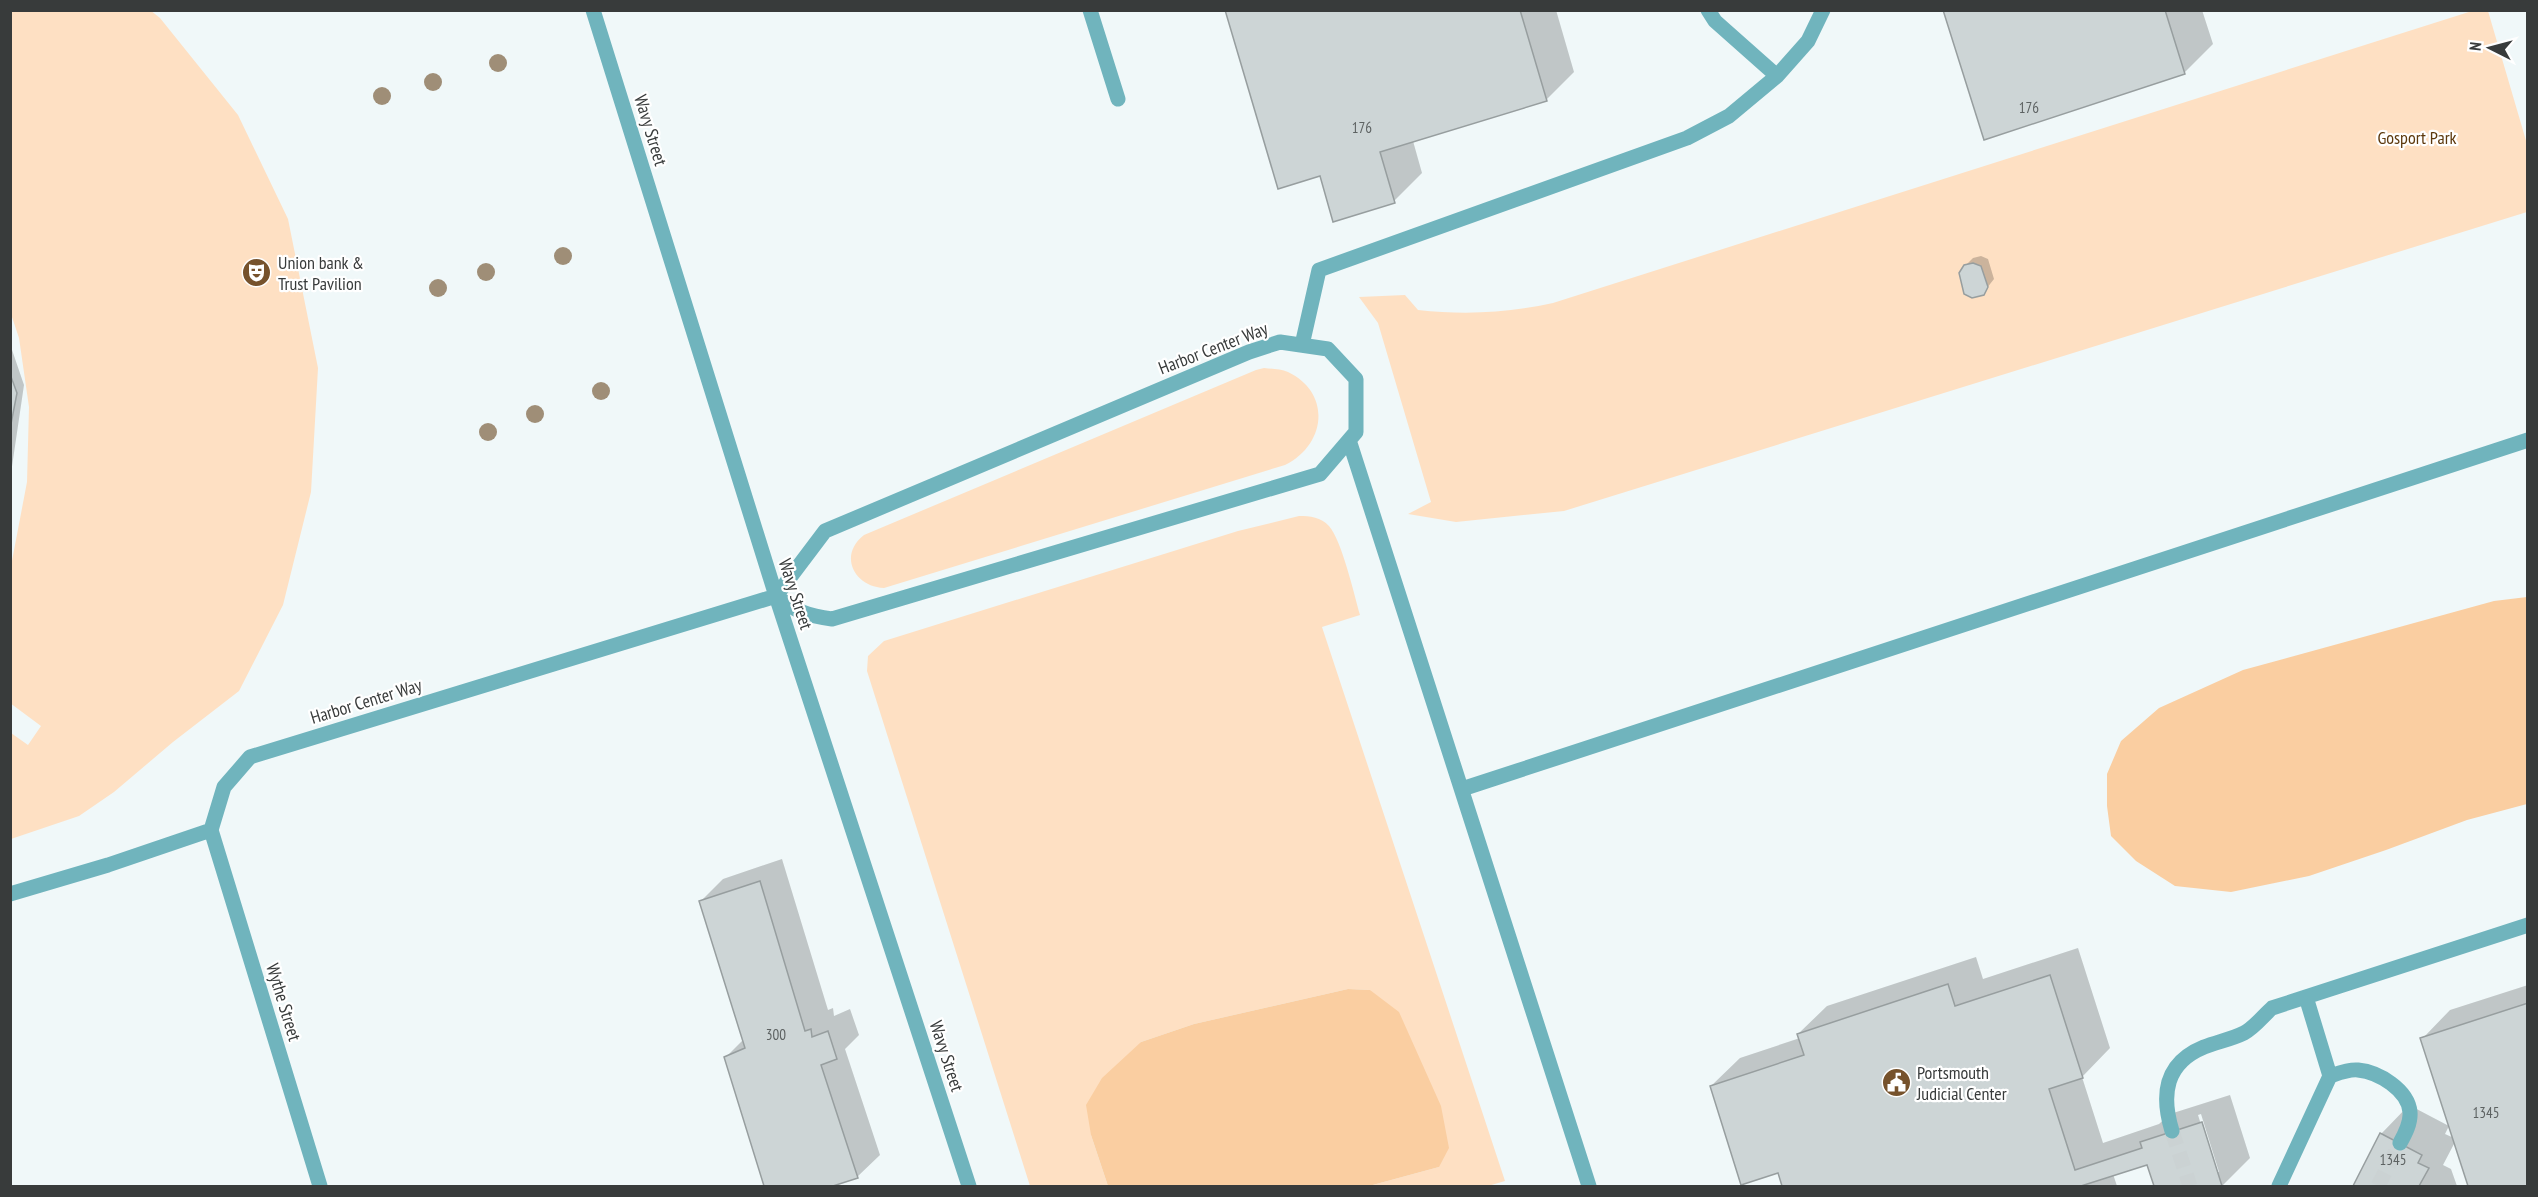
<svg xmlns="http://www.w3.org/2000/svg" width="2538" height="1197" font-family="'PT Sans Narrow',sans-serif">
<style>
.green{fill:#fee0c3}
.water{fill:#facea1}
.shadow{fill:#0003;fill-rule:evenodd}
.building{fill:#cdd5d6;stroke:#979e9f;stroke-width:1.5}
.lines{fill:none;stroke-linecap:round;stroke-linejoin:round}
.minor-tunnel{stroke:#cbd2d3;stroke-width:15;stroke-dasharray:15 8;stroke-linecap:butt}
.minor{stroke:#70b4bd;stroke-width:15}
.tree{fill:#9f8e77}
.labels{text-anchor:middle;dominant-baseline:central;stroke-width:4.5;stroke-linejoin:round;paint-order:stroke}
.number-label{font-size:15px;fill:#5d6262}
.street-label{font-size:18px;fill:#383b3b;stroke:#fff}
.park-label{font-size:18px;fill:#5c380c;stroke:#fff}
.poi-label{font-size:18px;fill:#383b3b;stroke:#fff;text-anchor:start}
</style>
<rect width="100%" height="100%" fill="#f0f8f9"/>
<path class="green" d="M 11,10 L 150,10 L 160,18 L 238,115 L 288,219 L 318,368 L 311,492 L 283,605 L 239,691 L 173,742 L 114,792 L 79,816 L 11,839 L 11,733 L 28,745 L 41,726 L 10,703 L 11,566 L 27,482 L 29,407 L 19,338 L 10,311 Z
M 2472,11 L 2488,11 L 2527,144 L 2527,212 L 1564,511 L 1456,522 L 1408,514 L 1431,502 L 1378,323 L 1359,297 L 1405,295 L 1418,310 C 1465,315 1507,313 1553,303 Z
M 1264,368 C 1272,369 1281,369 1288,372 C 1332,393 1326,445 1285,465 L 884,588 C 854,587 838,555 864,535 L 1256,370 Z
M 1299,516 C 1310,516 1321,517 1329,526 C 1342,541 1354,594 1360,615 L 1322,627 L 1505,1181 L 1488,1186 L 1369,1186 L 1439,1167 L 1370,990 L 1348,989 L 1194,1024 L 1141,1042 L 1091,1135 L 1108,1186 L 1030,1186 L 867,671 L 868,656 L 884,641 L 1238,531 Z"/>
<path class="water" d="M 2527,597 L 2527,804 L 2467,820 L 2386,850 L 2309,876 L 2231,892 L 2175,886 L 2136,861 L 2111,836 L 2107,806 L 2107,774 L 2121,741 L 2159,708 L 2243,670 L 2494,601 Z
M 1348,989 L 1370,990 L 1399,1012 L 1441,1106 L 1449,1148 L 1439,1167 L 1369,1186 L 1108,1186 L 1091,1135 L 1086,1105 L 1102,1078 L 1141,1042 L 1194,1024 Z"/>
<path class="shadow" d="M 1226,10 L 1556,10 L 1574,72 L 1546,100 L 1413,141 L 1422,173 L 1394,201 L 1321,174 Z
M 1945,10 L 2202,10 L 2213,44 L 2185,72 L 1985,138 Z
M 1981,256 L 1988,259 L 1994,279 L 1983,293 L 1965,266 L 1973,258 Z
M 10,344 L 24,385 L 10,480 Z
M 782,859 L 828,1010 L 833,1008 L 834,1016 L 850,1009 L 859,1035 L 845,1049 L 880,1155 L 857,1177 L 828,1186 L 766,1186 L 726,1057 L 744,1039 L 701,901 L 723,879 Z
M 2078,948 L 2110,1048 L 2082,1077 L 2103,1143 L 2159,1124 L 2170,1114 L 2230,1095 L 2250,1158 L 2222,1186 L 2156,1186 L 2148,1163 L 2113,1174 L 2117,1186 L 1783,1186 L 1779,1171 L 1711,1086 L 1740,1058 L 1800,1038 L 1798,1034 L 1827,1006 L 1976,957 L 1983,979 ZM 2201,1114 L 2219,1172 L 2216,1172 L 2198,1115 Z
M 2528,985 L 2528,1186 L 2469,1186 L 2455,1142 L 2443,1165 L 2451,1169 L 2457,1186 L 2354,1186 L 2381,1134 L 2409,1105 L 2449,1126 L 2445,1134 L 2454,1138 L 2422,1039 L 2450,1010 Z"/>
<path class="building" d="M 1225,10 L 1520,10 L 1547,101 L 1380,152 L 1395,203 L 1333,222 L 1320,176 L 1278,189 Z
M 1943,10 L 2165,10 L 2185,74 L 1984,140 Z
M 1973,263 L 1981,266 L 1988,287 L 1984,295 L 1972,298 L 1964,294 L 1959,273 L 1964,265 Z
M 10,374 L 17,393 L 10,429 Z
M 760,881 L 805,1031 L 811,1029 L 812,1037 L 828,1031 L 837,1059 L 821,1065 L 858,1178 L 833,1186 L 764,1186 L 724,1057 L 745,1048 L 699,901 Z
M 2050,975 L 2083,1078 L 2049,1089 L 2075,1170 L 2142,1148 L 2140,1142 L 2202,1122 L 2222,1186 L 2154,1186 L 2147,1165 L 2081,1186 L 1782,1186 L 1778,1173 L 1741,1185 L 1710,1086 L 1804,1055 L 1797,1034 L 1948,984 L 1955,1006 Z
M 2528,1003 L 2528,1186 L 2468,1186 L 2420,1038 Z
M 2380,1133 L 2422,1155 L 2418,1163 L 2429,1168 L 2419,1186 L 2353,1186 Z"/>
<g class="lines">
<path class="minor-tunnel" d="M 2172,1131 L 2190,1186
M 2378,1186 L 2400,1143"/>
<path class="minor" d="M 593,10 L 776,596 L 969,1186
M 1090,10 L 1118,99
M 1708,10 L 1715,21 L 1777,76
M 1302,345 L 1319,270 L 1687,138 L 1729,116 L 1777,76 L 1808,41 L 1823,10
M 1349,440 L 1589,1186
M 1462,789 L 2528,440
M 211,830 L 224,787 L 250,757 L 776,596 L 825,531 L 1249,352 L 1280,342 L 1328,349 L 1356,379 L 1356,432 L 1320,474 L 832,619 C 808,616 795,611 776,596
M 211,830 L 320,1186
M 10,894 L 108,865 L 211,830
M 2330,1076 C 2339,1073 2349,1069 2358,1070 C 2379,1072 2408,1090 2410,1112 C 2411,1123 2405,1134 2400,1143
M 2172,1131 C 2161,1095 2165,1063 2204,1047 C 2217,1042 2232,1039 2244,1033 C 2254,1028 2263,1016 2272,1008 L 2528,925
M 2279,1186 L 2330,1076 L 2306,997"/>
</g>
<g class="tree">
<circle cx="498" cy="63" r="9"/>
<circle cx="433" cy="82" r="9"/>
<circle cx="382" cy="96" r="9"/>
<circle cx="563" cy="256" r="9"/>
<circle cx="486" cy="272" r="9"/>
<circle cx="438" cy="288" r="9"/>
<circle cx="601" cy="391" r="9"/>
<circle cx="535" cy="414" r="9"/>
<circle cx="488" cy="432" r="9"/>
</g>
<defs>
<symbol id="theatre-disc" viewBox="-11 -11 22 22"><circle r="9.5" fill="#76522c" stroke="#fff"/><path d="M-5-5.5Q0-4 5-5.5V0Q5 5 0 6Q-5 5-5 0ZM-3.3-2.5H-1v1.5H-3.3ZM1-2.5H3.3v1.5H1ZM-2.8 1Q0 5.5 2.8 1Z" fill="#fff"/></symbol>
<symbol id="civic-disc" viewBox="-11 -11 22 22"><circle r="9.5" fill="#76522c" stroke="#fff"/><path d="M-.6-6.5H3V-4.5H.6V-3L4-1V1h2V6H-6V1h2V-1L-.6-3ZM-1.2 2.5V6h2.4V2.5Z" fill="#fff"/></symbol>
</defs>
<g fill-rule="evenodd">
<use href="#theatre-disc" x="240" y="256" width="33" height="33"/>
<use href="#civic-disc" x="1880" y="1066" width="33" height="33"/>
</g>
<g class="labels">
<g class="number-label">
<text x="2029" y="107">176</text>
<text x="1362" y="127">176</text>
<text x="776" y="1034">300</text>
<text x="2486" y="1112">1345</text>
<text x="2393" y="1159">1345</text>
</g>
<g class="street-label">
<text transform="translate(651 130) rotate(73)">Wavy Street</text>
<text transform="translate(1213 348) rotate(-21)">Harbor Center Way</text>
<text transform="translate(796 594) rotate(72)">Wavy Street</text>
<text transform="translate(366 701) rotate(-17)">Harbor Center Way</text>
<text transform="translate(284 1002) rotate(73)">Wythe Street</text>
<text transform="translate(947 1056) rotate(72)">Wavy Street</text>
</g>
<g class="park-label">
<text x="2417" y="137">Gosport Park</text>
</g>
<g class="poi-label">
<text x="278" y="262">Union bank &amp;<tspan x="278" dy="21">Trust Pavilion</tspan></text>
<text x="1917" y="1072">Portsmouth<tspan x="1917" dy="21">Judicial Center</tspan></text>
</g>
</g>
<rect width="2538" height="1197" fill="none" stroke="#383b3b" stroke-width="24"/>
<g transform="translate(2490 48) rotate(276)" stroke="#ffffff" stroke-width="4.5" paint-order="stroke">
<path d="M0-4.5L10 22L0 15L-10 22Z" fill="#383b3b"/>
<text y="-9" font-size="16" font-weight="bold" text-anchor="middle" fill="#383b3b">N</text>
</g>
</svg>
